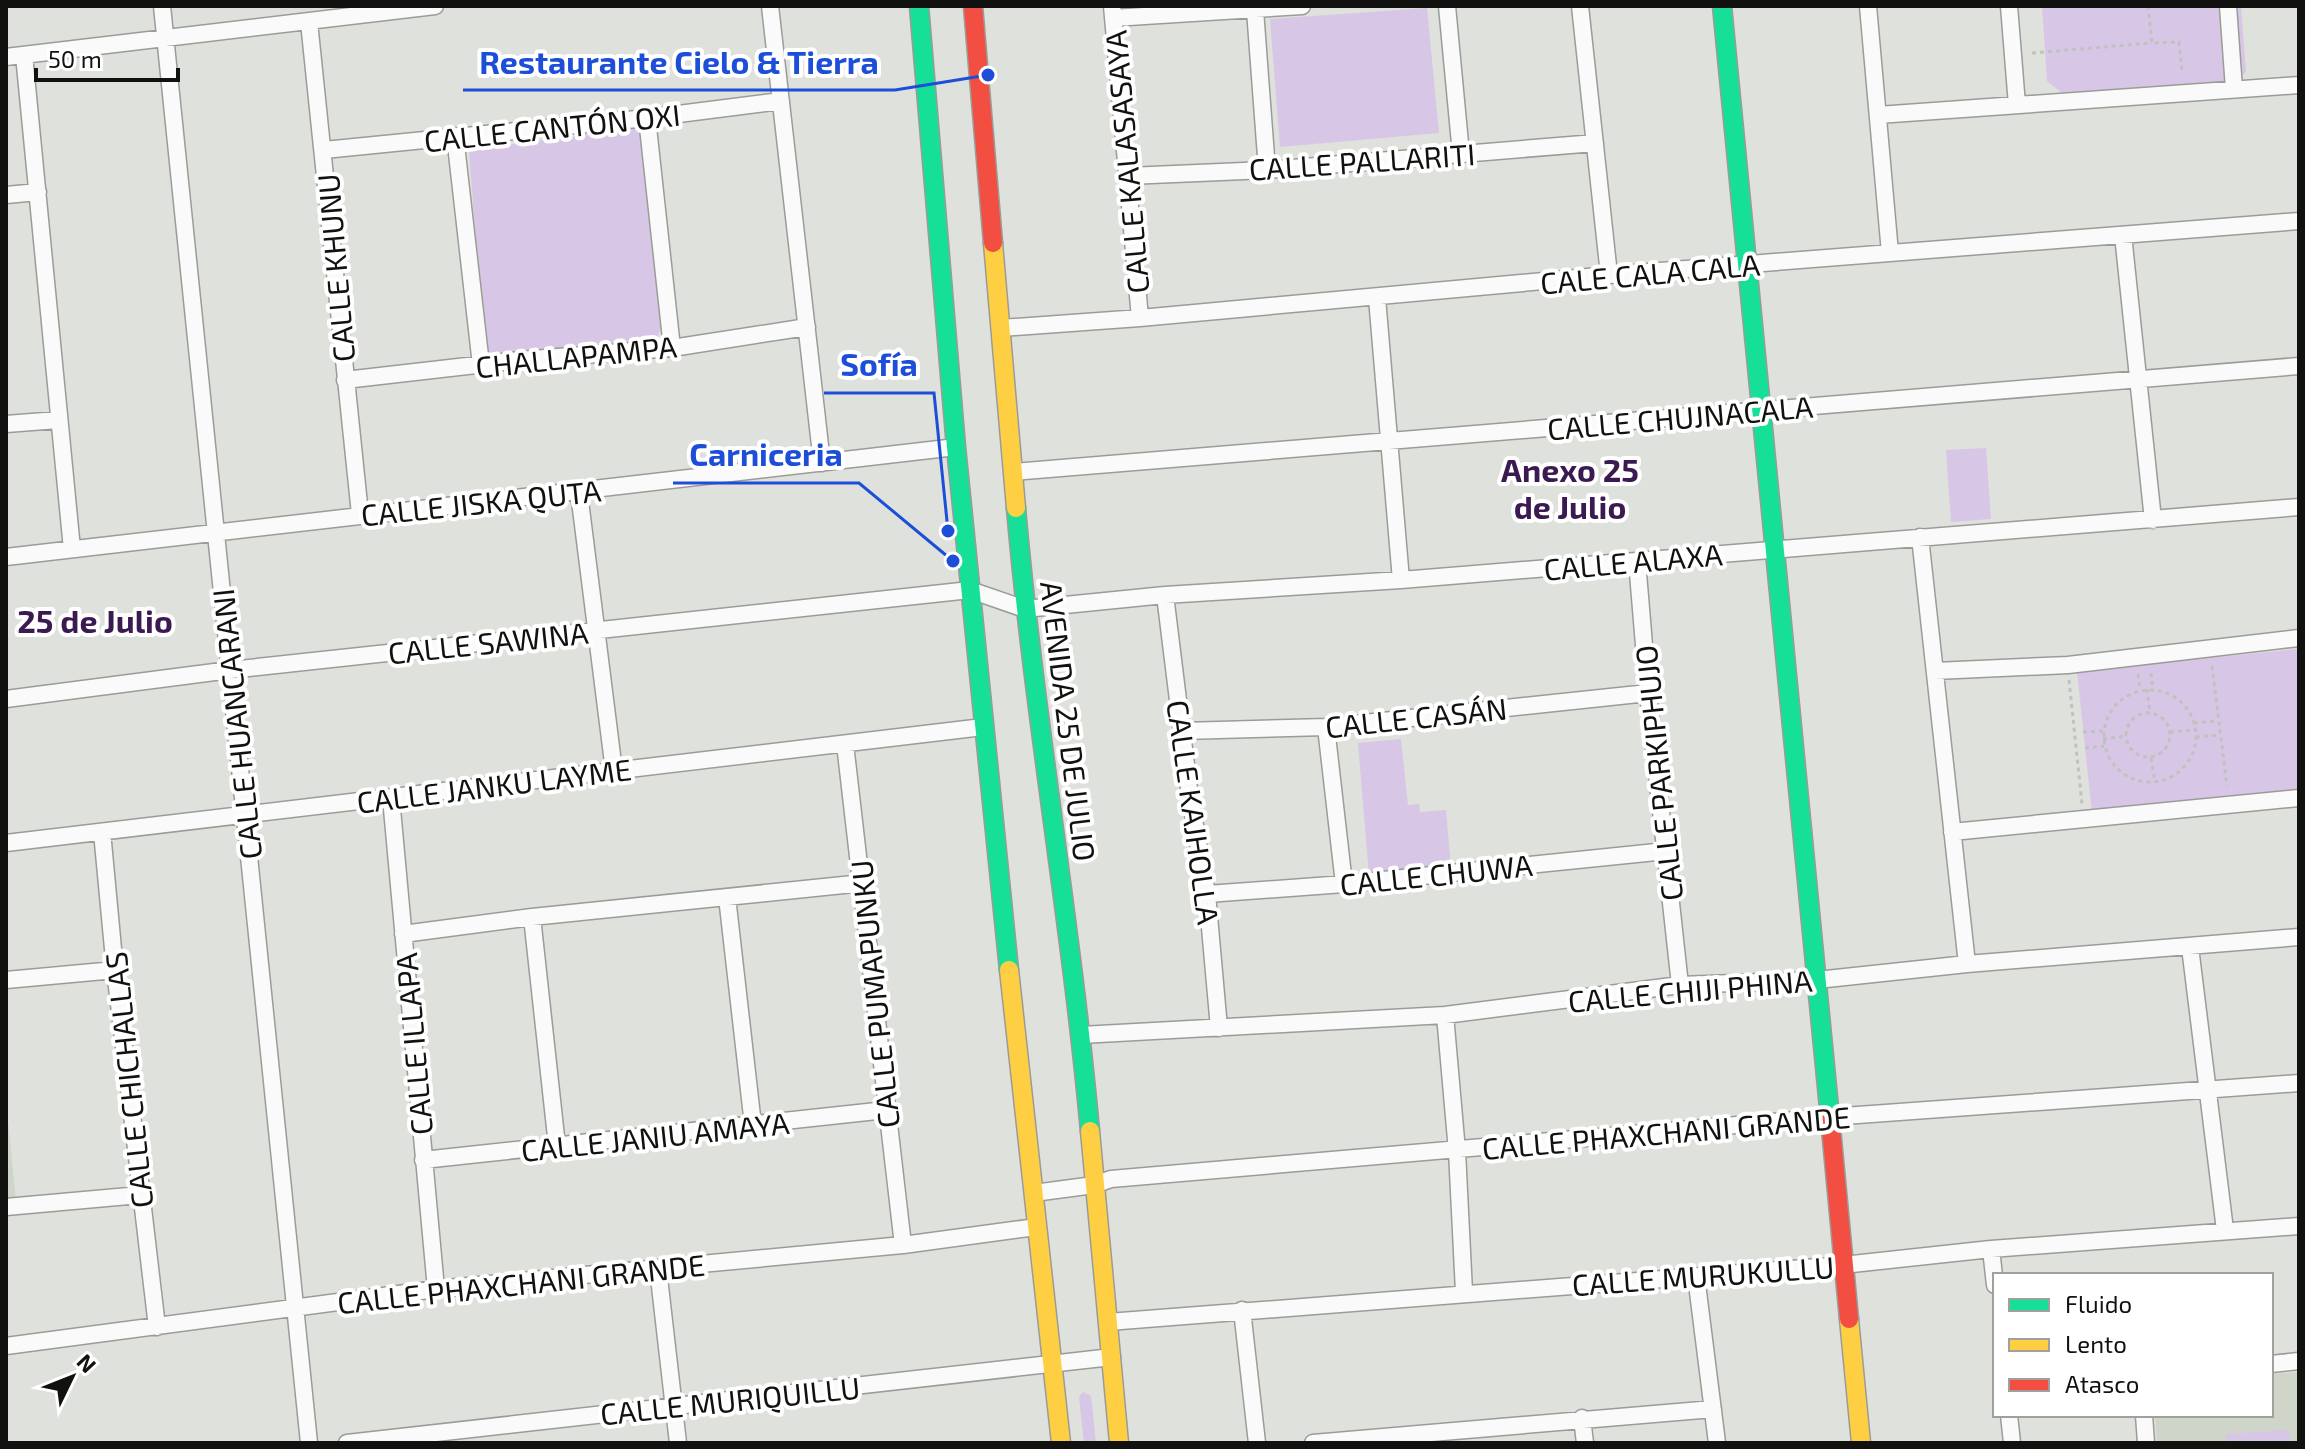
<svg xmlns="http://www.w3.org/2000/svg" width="2305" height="1449" font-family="'Exo 2',sans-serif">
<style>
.built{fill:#d0d5ca}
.green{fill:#d8c6e6}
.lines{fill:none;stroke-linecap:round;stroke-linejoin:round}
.street-casing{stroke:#9b9c98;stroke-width:19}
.fast-casing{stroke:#9b9c98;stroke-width:21}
.slow-casing{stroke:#9b9c98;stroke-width:21}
.jam-casing{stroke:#9b9c98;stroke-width:21}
.path{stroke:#c1c1c0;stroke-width:3;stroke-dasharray:4 4;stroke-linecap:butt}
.street{stroke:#fafafa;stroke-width:16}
.fast{stroke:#16e098;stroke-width:18}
.slow{stroke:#ffcf43;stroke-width:18}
.jam{stroke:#f24e42;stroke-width:18}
.labels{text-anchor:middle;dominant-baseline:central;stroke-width:8;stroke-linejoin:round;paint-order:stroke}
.street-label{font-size:30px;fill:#11120f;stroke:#fff}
.neighbourhood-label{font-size:32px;font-weight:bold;fill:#3b1951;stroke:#fff}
.leader{fill:none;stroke:#1d4ed8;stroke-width:3}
.callout-dot{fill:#1d4ed8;stroke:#fff;stroke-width:3}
.callout-label{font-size:32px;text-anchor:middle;font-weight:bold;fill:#1d4ed8;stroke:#fff;stroke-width:8;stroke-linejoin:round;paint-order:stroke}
</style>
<rect width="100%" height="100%" fill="#dfe1dc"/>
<path class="built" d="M 6,1100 L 16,1202 L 6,1203 Z
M 2299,1372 L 2299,1443 L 2157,1443 L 2155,1415 L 2271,1415 L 2271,1374 Z"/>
<path class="green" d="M 2042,6 L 2241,6 L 2246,72 L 2237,81 L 2062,93 L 2047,81 Z
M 1427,8 L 1439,133 L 1280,147 L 1270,19 Z
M 640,127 L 662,327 L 657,337 L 652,339 L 497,359 L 484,350 L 469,150 Z
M 1986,448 L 1991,519 L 1951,522 L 1946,450 Z
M 2297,649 L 2299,792 L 2092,813 L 2077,671 Z
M 1401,739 L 1408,805 L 1419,804 L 1420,812 L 1446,810 L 1451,868 L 1369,875 L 1358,743 Z
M 1083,1392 L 1091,1396 L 1096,1443 L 1084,1443 L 1079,1397 Z
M 2289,1430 L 2290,1443 L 2227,1443 L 2226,1434 Z"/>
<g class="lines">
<defs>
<path id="street" d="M 162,6 L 309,1443
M 770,6 L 822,463
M 1112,6 L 1140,318
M 1447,6 L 1461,154
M 1580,6 L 1609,275
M 1868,6 L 1890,253
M 2009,6 L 2017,105
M 2228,6 L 2234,89
M 1255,10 L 1267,170
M 1113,18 L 1302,6
M 309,22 L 360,514
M 24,55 L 72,549
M 6,57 L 435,6
M 1878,115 L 2299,85
M 647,118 L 672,348
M 455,136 L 481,365
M 324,150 L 647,118 L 781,101
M 1128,176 L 1267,170 L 1595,143
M 6,195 L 38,192
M 2123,235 L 2153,520
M 1377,298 L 1401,580
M 1001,328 L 1140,318 L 1609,275 L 2299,221
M 345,380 L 520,360 L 672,348 L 807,327
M 6,424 L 58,420
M 1013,472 L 2299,366
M 579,493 L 614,771
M 1920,537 L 1967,964
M 6,557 C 322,518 640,486 956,447
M 1637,561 L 1648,693 L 1680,985
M 1165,595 L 1190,797 L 1207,894 L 1219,1028
M 1935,671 L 2068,665 L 2299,638
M 6,699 L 230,670 L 970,590 L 1025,609 L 1165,595 L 1401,580 L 2299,507
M 1326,727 L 1344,884
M 1183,731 L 1326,727 L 1648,693
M 845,744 L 903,1245
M 391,798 L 436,1289
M 102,832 L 115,970 L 157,1327
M 1952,832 L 2299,798
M 6,843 L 983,727
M 1207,894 L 1344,884 L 1666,851
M 727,897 L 753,1125
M 532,917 L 557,1146
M 403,934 L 532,917 L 863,883
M 2190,947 L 2225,1230
M 6,980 L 115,970
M 1445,1015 L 1457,1151 L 1464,1292
M 1081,1035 L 1445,1015 L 1680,985 L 1817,980 L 1967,964 L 2299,937
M 423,1160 L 886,1110
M 1034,1193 L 1094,1185 L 1111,1179 L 1830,1117 L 2299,1083
M 6,1207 L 140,1195
M 1991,1249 L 1995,1285
M 658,1269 L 678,1443
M 1696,1276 L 1717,1443
M 1242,1310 L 1257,1443
M 1108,1322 L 1843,1265 L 1991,1249 L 2299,1226
M 6,1346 L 436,1289 L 903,1245 L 1036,1227
M 2271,1364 L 2299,1361
M 2009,1415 L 2012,1443
M 2144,1415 L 2146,1443
M 1582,1418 L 1585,1443
M 347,1443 L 1112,1357
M 1313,1443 L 1713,1409"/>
<path id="fast" d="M 919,6 L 956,447 L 1009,970
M 1722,6 L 1830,1118
M 1016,508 C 1034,716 1071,922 1090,1131"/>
<path id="slow" d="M 993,243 L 1016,508
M 1009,970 L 1061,1443
M 1090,1131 L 1119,1443
M 1849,1319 L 1861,1443"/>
<path id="jam" d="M 973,6 L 993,243
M 1830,1118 L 1849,1319"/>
</defs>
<use href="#street" class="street-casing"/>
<use href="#fast" class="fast-casing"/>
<use href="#slow" class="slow-casing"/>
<use href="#jam" class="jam-casing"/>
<path class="path" d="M 2148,6 L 2152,43 L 2179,42 L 2182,71
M 2032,53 L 2152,43
M 2212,666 L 2227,786
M 2151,673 L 2153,689
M 2138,674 L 2140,690
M 2069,680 L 2082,804
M 2147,689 L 2150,713
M2104 736a46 46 0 1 1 92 0a46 46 0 1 1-92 0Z
M2126 735a22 22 0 1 1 44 0a22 22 0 1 1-44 0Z
M 2194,723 L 2218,721
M 2083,732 L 2104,731
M 2170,732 L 2195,730
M 2196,737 L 2220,735
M 2103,739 L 2126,736
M 2085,748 L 2104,746
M 2151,758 L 2155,782"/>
<use href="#street" class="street"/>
<use href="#fast" class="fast"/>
<use href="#slow" class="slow"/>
<use href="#jam" class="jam"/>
</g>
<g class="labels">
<g class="street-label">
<text transform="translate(552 127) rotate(-6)">CALLE CANTÓN OXI</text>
<text transform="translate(1362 161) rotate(-4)">CALLE PALLARITI</text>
<text transform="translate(1126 162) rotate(-95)">CALLE KALASASAYA</text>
<text transform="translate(335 268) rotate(-95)">CALLE KHUNU</text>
<text transform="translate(1650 273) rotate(-5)">CALE CALA CALA</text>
<text transform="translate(576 356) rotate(-6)">CHALLAPAMPA</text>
<text transform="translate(1680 417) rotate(-5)">CALLE CHUJNACALA</text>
<text transform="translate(481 502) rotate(-6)">CALLE JISKA QUTA</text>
<text transform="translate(1633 561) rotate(-5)">CALLE ALAXA</text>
<text transform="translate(488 642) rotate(-6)">CALLE SAWINA</text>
<text transform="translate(1416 717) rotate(-6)">CALLE CASÁN</text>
<text transform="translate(1069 721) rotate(83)">AVENIDA 25 DE JULIO</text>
<text transform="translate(236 724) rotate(-96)">CALLE HUANCARANI</text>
<text transform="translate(1658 773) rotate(-96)">CALLE PARKIPHUJO</text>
<text transform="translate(494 785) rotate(-7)">CALLE JANKU LAYME</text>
<text transform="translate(1194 812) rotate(82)">CALLE KAJHOLLA</text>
<text transform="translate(1436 874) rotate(-6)">CALLE CHUWA</text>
<text transform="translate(1690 990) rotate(-5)">CALLE CHIJI PHINA</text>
<text transform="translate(874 994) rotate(-96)">CALLE PUMAPUNKU</text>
<text transform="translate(413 1044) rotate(-95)">CALLE ILLAPA</text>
<text transform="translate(128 1080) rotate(-96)">CALLE CHICHALLAS</text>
<text transform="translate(1666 1132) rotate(-5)">CALLE PHAXCHANI GRANDE</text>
<text transform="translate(655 1136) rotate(-6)">CALLE JANIU AMAYA</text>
<text transform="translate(1703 1275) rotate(-4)">CALLE MURUKULLU</text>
<text transform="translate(521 1283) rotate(-6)">CALLE PHAXCHANI GRANDE</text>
<text transform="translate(730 1400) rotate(-6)">CALLE MURIQUILLU</text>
</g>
<g class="neighbourhood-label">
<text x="1570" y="469">Anexo 25<tspan x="1570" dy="37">de Julio</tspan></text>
<text x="95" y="620">25 de Julio</text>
</g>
</g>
<path class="leader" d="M988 75L895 90H463M948 531L934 393H824M953 561L859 483H673"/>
<g class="callout-dot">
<circle cx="988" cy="75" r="8"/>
<circle cx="948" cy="531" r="8"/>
<circle cx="953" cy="561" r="8"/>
</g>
<g class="callout-label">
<text x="679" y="74">Restaurante Cielo &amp; Tierra</text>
<text x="879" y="376">Sofía</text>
<text x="766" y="466">Carniceria</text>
</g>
<rect width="2305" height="1449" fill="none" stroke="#11120f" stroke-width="16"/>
<rect x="1993" y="1273" width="280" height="144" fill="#ffffff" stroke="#a0a09f" stroke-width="2"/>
<rect x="2009" y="1299" width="40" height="12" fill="#16e098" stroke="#a0a09f" stroke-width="2"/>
<text x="2065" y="1313" font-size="24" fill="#11120f">Fluido</text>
<rect x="2009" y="1339" width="40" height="12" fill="#ffcf43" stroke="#a0a09f" stroke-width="2"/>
<text x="2065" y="1353" font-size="24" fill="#11120f">Lento</text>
<rect x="2009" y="1379" width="40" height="12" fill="#f24e42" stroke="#a0a09f" stroke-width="2"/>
<text x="2065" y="1393" font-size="24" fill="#11120f">Atasco</text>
<g transform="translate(72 1377) rotate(47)" stroke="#ffffff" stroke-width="6" paint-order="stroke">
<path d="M0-6L14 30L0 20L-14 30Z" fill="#11120f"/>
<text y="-12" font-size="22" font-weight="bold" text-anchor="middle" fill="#11120f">N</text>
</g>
<path d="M36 68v12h142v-12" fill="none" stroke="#11120f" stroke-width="4"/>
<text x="48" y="68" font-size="24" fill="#11120f" stroke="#ffffff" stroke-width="6" paint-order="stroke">50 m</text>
</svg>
